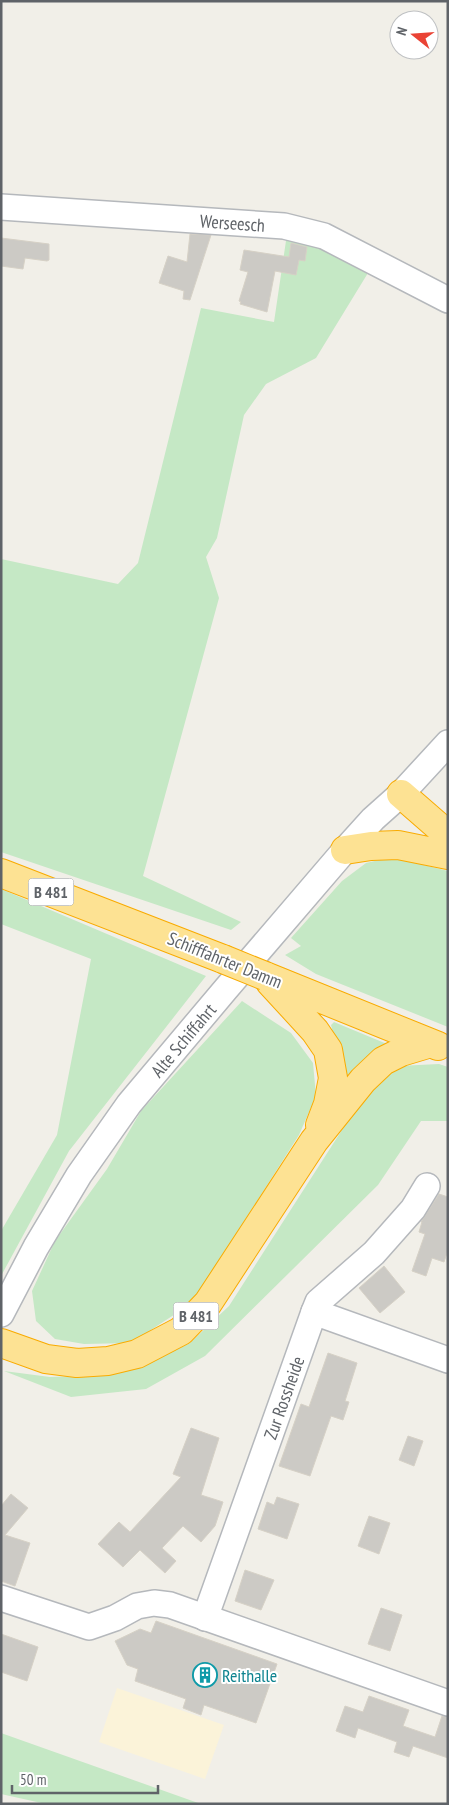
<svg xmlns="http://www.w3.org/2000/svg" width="449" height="1805" font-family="'PT Sans Narrow',sans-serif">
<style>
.green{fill:#c5e8c5}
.sand{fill:#fbf3d9}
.building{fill:#cccac5;stroke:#d6d1c6}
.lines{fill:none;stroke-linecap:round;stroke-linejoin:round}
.minor-casing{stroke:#b5b8bc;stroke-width:28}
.highway-casing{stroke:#f9ab00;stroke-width:30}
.minor{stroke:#fff;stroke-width:25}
.highway{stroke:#fde293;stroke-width:28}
.highway-bridge-casing{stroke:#f9ab00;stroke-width:30;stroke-linecap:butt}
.highway-bridge{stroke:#fde293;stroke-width:28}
.labels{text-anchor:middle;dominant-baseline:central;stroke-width:4;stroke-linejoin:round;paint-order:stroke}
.shield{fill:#fff;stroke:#8f9295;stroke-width:1}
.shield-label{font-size:16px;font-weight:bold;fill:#5f6368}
.street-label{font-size:18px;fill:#5f6368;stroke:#fff}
.culture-label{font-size:18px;fill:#0d838f;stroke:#fff;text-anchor:start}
</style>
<rect width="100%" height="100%" fill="#f1efe8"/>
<path class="green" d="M 287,234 L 371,268 L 316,358 L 266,384 L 244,415 L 217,538 L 206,557 L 219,598 L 143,876 L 241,922 L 231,930 L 1,852 L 1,559 L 118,584 L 138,563 L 201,308 L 274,322 Z
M 392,857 L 448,871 L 448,1027 L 316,974 L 285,955 L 301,946 L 291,938 L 342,881 L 366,863 Z
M 1,889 L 206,976 L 69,1151 L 1,1276 L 1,1231 L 57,1135 L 91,959 L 1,924 Z
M 242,1001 L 291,1033 L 313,1063 L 316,1096 L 299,1135 L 192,1303 L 131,1343 L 84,1344 L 55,1339 L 36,1321 L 32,1291 L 55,1241 L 107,1169 L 141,1111 Z
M 334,1022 L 387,1044 L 345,1080 L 331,1025 Z
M 439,1064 L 448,1067 L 448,1121 L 421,1121 L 378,1185 L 205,1356 L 146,1389 L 71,1397 L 4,1371 L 50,1377 L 106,1375 L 150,1362 L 190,1343 L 229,1306 L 376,1077 L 398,1066 Z
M 1,1733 L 201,1804 L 46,1804 L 1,1794 Z"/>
<path class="sand" d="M 117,1688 L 224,1725 L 205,1779 L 99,1742 Z"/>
<path class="building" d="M 190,234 L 211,235 L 190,300 L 183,299 L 184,291 L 159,283 L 168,256 L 187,262 Z
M 1,238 L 49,244 L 49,260 L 47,261 L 25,258 L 23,269 L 1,266 Z
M 291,243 L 307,247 L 305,261 L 299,260 L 296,275 L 275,271 L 267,312 L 240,304 L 241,302 L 239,301 L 248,272 L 240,270 L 244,250 L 289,257 Z
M 439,1194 L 448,1197 L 448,1250 L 444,1262 L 432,1258 L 426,1276 L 412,1271 L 425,1234 L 419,1232 L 422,1222 L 421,1222 Z
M 384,1266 L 405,1292 L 380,1313 L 359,1288 Z
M 328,1353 L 357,1363 L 345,1401 L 349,1402 L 343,1420 L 331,1416 L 310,1476 L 279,1466 L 301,1404 L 309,1407 Z
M 191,1428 L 219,1438 L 201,1495 L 223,1502 L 215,1526 L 201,1542 L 183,1526 L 162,1548 L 176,1561 L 165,1573 L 140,1550 L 123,1567 L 98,1544 L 119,1522 L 130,1532 L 181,1477 L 173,1474 Z
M 408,1436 L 423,1441 L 414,1466 L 399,1460 Z
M 11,1494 L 28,1508 L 5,1535 L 30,1543 L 15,1586 L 1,1581 L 1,1506 Z
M 277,1497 L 299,1504 L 287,1539 L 258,1529 L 267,1502 L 274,1505 Z
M 369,1516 L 390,1523 L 379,1554 L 358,1546 Z
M 245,1570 L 274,1580 L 261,1610 L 235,1601 Z
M 381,1608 L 402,1615 L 390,1651 L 368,1644 Z
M 156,1621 L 277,1664 L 256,1723 L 204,1705 L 201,1715 L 183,1708 L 186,1699 L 135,1681 L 138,1669 L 127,1665 L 115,1641 L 140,1629 L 151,1633 Z
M 1,1634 L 38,1647 L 27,1681 L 1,1672 Z
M 369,1696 L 409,1710 L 403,1726 L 435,1737 L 442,1716 L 448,1717 L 448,1758 L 413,1746 L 409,1757 L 394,1752 L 397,1742 L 358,1728 L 355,1738 L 336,1731 L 345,1706 L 363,1712 Z"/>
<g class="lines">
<defs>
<g id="minor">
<path id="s1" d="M 1,207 L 284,226 L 324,236 L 448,300"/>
<path d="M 314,1312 L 318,1302 L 374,1253 L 413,1209 L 427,1186"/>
<path id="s2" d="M 1,1314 L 36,1247 L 79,1175 L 129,1104 L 225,990 L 345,850 L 373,819 L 401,794 L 448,743"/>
<path d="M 1,1598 L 89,1627 L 115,1618 L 137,1606 L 154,1603 L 170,1605 L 448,1703"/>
<path id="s3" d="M 205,1618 L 314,1312 L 448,1360"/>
</g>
<path id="highway" d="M 401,794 L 448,835
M 345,850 L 371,846 L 398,845 L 448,855
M 1,873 L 223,959
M 265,976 L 438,1046
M 270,982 L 315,1031 L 328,1050 L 333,1078 L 328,1104 L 320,1125
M 1,1343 L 46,1359 L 77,1363 L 108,1361 L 137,1354 L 181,1331 L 208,1303 L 314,1141 L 363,1080 L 383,1061 L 401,1052 L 431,1043"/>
</defs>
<use href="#minor" class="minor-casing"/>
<use href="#highway" class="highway-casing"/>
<use href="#minor" class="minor"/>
<use href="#highway" class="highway"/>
<defs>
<path id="highway-bridge" d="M 223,959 L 265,976"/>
</defs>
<use href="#highway-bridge" class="highway-bridge-casing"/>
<use href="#highway-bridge" class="highway-bridge"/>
</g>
<defs>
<symbol id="building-ring" viewBox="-11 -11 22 22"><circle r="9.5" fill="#fff" stroke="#0f9aa8" stroke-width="1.5"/><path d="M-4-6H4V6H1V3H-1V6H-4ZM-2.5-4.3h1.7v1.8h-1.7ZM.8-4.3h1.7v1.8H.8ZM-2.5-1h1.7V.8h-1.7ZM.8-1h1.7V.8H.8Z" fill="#0f9aa8"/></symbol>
</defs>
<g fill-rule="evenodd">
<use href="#building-ring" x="191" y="1661" width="28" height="28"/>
</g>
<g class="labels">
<g class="shield">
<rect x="28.5" y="878.5" width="45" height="27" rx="4"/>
<rect x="173.5" y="1302.5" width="45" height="27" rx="4"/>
</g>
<g class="shield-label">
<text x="51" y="892">B 481</text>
<text x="196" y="1316">B 481</text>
</g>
<g class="street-label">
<text stroke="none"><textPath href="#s1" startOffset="232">Werseesch</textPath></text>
<text transform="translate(225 960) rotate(22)">Schifffahrter Damm</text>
<text stroke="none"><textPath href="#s2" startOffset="330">Alte Schiffahrt</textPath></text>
<text stroke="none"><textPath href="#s3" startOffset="234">Zur Rossheide</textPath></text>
</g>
<g class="culture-label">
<text x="222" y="1675">Reithalle</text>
</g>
</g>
<rect width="449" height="1805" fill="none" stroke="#5f6368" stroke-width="5"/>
<g transform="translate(414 35) rotate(287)"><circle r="24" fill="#ffffff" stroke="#bfc1c3"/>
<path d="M0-4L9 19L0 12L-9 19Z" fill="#ea4335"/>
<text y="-8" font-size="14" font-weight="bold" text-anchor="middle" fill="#5f6368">N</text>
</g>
<path d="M12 1785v8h146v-8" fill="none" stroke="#5f6368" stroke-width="2.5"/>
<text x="20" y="1785" font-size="15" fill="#5f6368" stroke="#ffffff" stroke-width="4" paint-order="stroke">50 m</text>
</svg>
